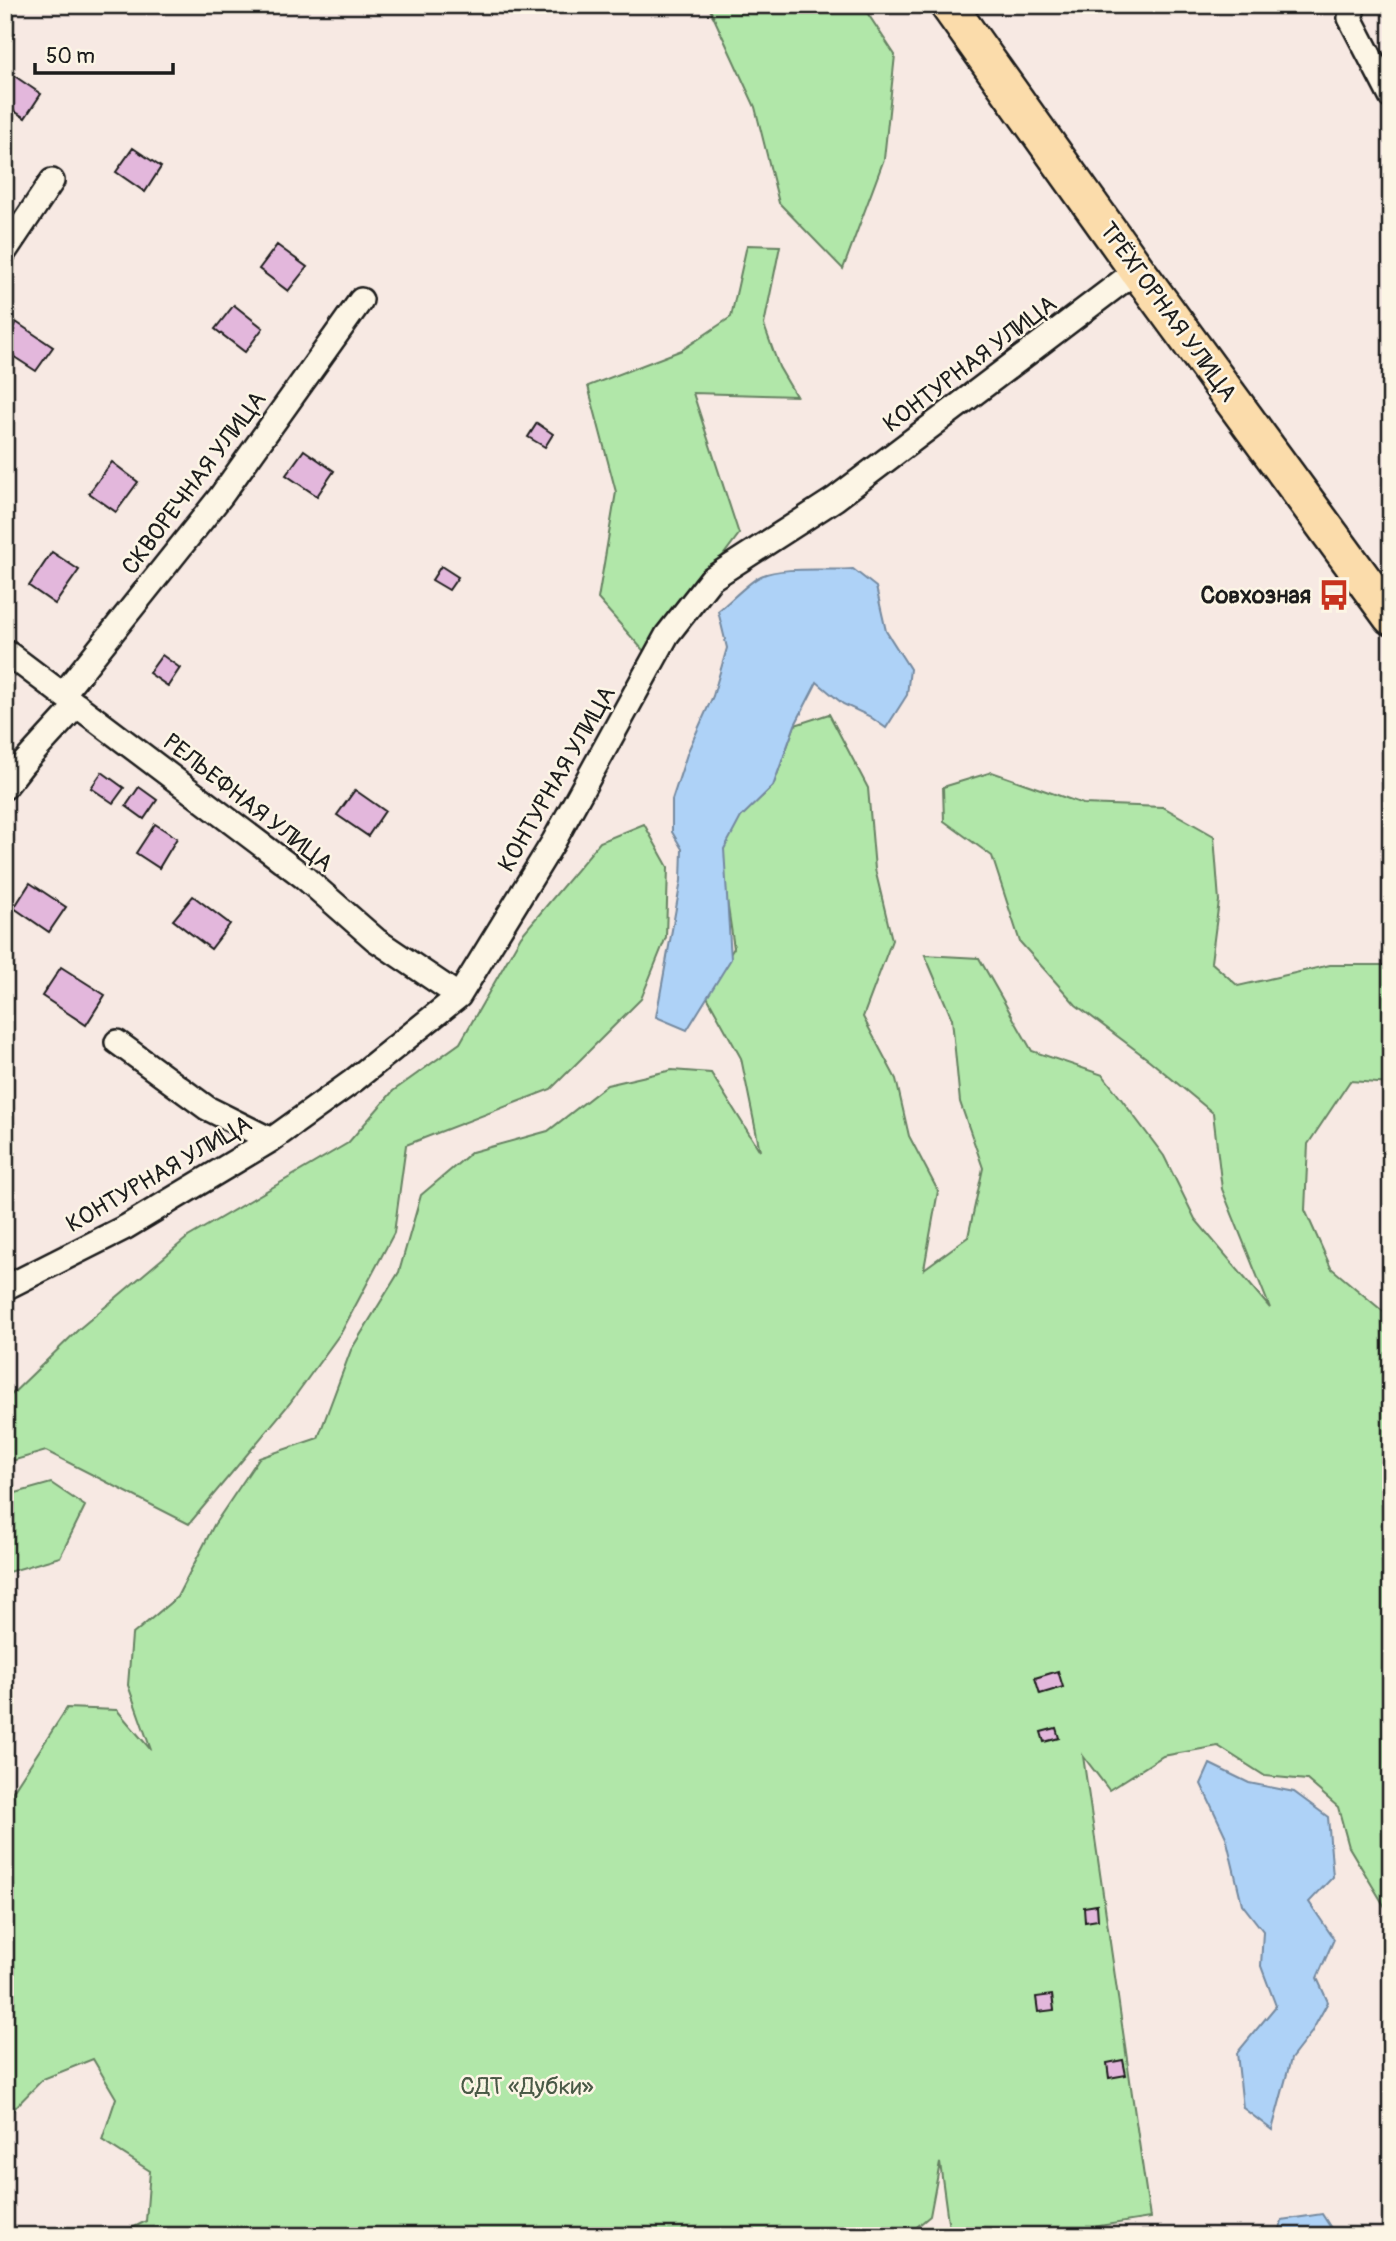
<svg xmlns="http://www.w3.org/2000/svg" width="1396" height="2241" font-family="Pangolin,sans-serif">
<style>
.green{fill:#b1e7a9;stroke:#668262;stroke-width:2}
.water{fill:#aed2f7;stroke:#74899f;stroke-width:2}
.building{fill:#e3b7dc;stroke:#1c1c1c;stroke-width:2}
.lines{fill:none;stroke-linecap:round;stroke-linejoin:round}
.minor-casing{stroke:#1c1c1c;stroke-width:28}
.highway-casing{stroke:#1c1c1c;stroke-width:40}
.minor{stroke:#fcf5e5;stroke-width:23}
.highway{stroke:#fbdcab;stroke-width:35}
.labels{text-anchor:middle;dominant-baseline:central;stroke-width:5;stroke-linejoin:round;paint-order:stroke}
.street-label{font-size:24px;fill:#1c1c1c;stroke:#fcf5e5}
.poi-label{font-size:24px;font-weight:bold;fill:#1c1c1c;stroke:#fcf5e5;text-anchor:end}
.park-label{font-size:24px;fill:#495946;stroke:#fcf5e5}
</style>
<rect width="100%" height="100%" fill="#f7e9e3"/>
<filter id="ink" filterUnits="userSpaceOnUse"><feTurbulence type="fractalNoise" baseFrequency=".0143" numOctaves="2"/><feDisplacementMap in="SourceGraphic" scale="14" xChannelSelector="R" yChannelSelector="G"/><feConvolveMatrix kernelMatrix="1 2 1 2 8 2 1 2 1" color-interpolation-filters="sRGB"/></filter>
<g filter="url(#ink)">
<path class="green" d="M 708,5 L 862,5 L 895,55 L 884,159 L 843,269 L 779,203 L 755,107 Z
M 747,245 L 780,246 L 764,325 L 779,367 L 796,396 L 693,393 L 739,534 L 648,656 L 598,599 L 616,492 L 588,386 L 682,350 L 731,317 Z
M 829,714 L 868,788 L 875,869 L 892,940 L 863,1017 L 896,1079 L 909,1136 L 938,1191 L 924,1269 L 968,1237 L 983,1168 L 960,1102 L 952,1019 L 925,955 L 979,958 L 1032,1051 L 1103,1075 L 1164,1156 L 1195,1219 L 1270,1308 L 1222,1189 L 1213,1113 L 1149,1060 L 1076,1005 L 1020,942 L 992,856 L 944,821 L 943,787 L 992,772 L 1083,804 L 1163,807 L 1214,836 L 1219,901 L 1211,962 L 1238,986 L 1330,965 L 1391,965 L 1391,1084 L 1350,1081 L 1308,1144 L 1305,1210 L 1331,1268 L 1391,1318 L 1391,1917 L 1349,1847 L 1338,1807 L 1307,1780 L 1265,1776 L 1218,1746 L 1163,1756 L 1109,1790 L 1083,1756 L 1150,2218 L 1036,2236 L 950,2236 L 940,2163 L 930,2216 L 906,2236 L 117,2236 L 146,2221 L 150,2171 L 102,2140 L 116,2098 L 93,2059 L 43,2079 L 5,2118 L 5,1810 L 13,1791 L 67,1708 L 117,1710 L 151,1750 L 128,1685 L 132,1635 L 177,1597 L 214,1525 L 259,1458 L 318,1438 L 351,1350 L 399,1272 L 421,1195 L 472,1152 L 548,1131 L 607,1085 L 672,1070 L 711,1073 L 760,1151 L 741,1058 L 705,993 L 734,948 L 718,839 L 773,786 L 795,725 Z
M 644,824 L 668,867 L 666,937 L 641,999 L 551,1089 L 406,1145 L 394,1233 L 342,1331 L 290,1403 L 189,1524 L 46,1451 L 5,1463 L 5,1401 L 79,1329 L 188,1237 L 348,1143 L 393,1091 L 460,1043 L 521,936 L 600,842 Z
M 51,1483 L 85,1506 L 60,1557 L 5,1573 L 5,1496 Z"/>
<path class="water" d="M 853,569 L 876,587 L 886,631 L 910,669 L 907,695 L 886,728 L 869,716 L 843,704 L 817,682 L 795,725 L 773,786 L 741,817 L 724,849 L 731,959 L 687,1030 L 656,1017 L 681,881 L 682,849 L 672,832 L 672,800 L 688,751 L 713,696 L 727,648 L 718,611 C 730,602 748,582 761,576 C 783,566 827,571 853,569 Z
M 1210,1764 L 1249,1783 L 1294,1792 L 1328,1817 L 1333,1877 L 1309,1902 L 1334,1939 L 1317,1978 L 1328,2002 L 1311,2033 L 1291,2059 L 1272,2130 L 1243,2108 L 1237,2053 L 1276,2006 L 1261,1966 L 1263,1931 L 1242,1904 L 1226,1837 L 1201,1784 Z
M 1322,2214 L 1336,2236 L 1278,2236 L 1282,2220 Z"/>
<path class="building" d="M 13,75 L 41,94 L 25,118 L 5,105 L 5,88 Z
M 133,148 L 161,167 L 145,192 L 116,172 Z
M 277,245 L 307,267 L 288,291 L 259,269 Z
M 234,305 L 263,328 L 245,352 L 215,329 Z
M 16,322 L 53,347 L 36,371 L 5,351 L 5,339 Z
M 537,423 L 553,434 L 545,447 L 528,437 Z
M 304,450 L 334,471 L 317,496 L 286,475 Z
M 112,462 L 138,482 L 116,512 L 89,493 Z
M 52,552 L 79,570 L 55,604 L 29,586 Z
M 441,566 L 458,577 L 449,590 L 432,580 Z
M 162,655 L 180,668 L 168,686 L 149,673 Z
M 102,772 L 124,788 L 113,803 L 91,788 Z
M 139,787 L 157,800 L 144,819 L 126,806 Z
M 355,790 L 385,811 L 368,836 L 337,815 Z
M 155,824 L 177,838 L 159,868 L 136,853 Z
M 30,883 L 66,907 L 49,932 L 14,908 Z
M 193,896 L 230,924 L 211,949 L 173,920 Z
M 61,967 L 105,995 L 86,1025 L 42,996 Z
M 1058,1671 L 1063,1687 L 1040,1694 L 1035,1678 Z
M 1056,1728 L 1059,1738 L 1044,1742 L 1041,1732 Z
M 1097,1905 L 1098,1920 L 1085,1922 L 1084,1907 Z
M 1052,1995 L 1054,2010 L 1038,2012 L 1036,1997 Z
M 1123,2060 L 1126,2075 L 1109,2078 L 1107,2063 Z"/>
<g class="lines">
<defs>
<path id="minor" d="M 1354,5 L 1350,18 L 1391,97
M 5,251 L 52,181
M 5,651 L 304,877 L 376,940 L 459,996
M 63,694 L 221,496 L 361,300
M 5,787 L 23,764 L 77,705
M 117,1042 L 207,1108 L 271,1140
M 5,1288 L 126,1227 L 271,1140 L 353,1081 L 459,996 L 554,841 L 667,635 L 711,579 L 835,499 L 1137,270"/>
<path id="highway" d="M 948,5 L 1137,270 L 1391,617"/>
</defs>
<use href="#minor" class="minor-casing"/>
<use href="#highway" class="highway-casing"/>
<use href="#minor" class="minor"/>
<use href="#highway" class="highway"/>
</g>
</g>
<defs>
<symbol id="bus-bare" viewBox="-9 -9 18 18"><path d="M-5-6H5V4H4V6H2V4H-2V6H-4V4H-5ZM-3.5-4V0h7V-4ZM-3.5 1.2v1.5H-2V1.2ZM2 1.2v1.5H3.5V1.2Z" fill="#c8321e" stroke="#fcf5e5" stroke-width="2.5" paint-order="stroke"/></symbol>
</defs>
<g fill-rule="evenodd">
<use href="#bus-bare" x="1312" y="573" width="44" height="44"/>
</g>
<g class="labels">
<g class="street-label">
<text transform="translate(1168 312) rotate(54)">ТРЁХГОРНАЯ УЛИЦА</text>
<text transform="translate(970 364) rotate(-37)">КОНТУРНАЯ УЛИЦА</text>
<text transform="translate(194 483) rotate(-53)">СКВОРЕЧНАЯ УЛИЦА</text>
<text transform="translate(557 779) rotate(-60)">КОНТУРНАЯ УЛИЦА</text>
<text transform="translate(248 803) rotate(38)">РЕЛЬЕФНАЯ УЛИЦА</text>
<text transform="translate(159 1174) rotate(-30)">КОНТУРНАЯ УЛИЦА</text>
</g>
<g class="poi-label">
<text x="1311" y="595">Совхозная</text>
</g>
<g class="park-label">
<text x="527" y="2086">СДТ «Дубки»</text>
</g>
</g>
<rect width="1396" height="2241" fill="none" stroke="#fcf5e5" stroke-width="28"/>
<rect x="14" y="14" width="1368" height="2213" fill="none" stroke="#1c1c1c" stroke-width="2.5" filter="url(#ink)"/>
<path d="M35 63v10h138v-10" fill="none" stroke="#1c1c1c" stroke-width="3.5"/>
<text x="46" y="63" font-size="21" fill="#1c1c1c" stroke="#fcf5e5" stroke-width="5" paint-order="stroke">50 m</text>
</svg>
